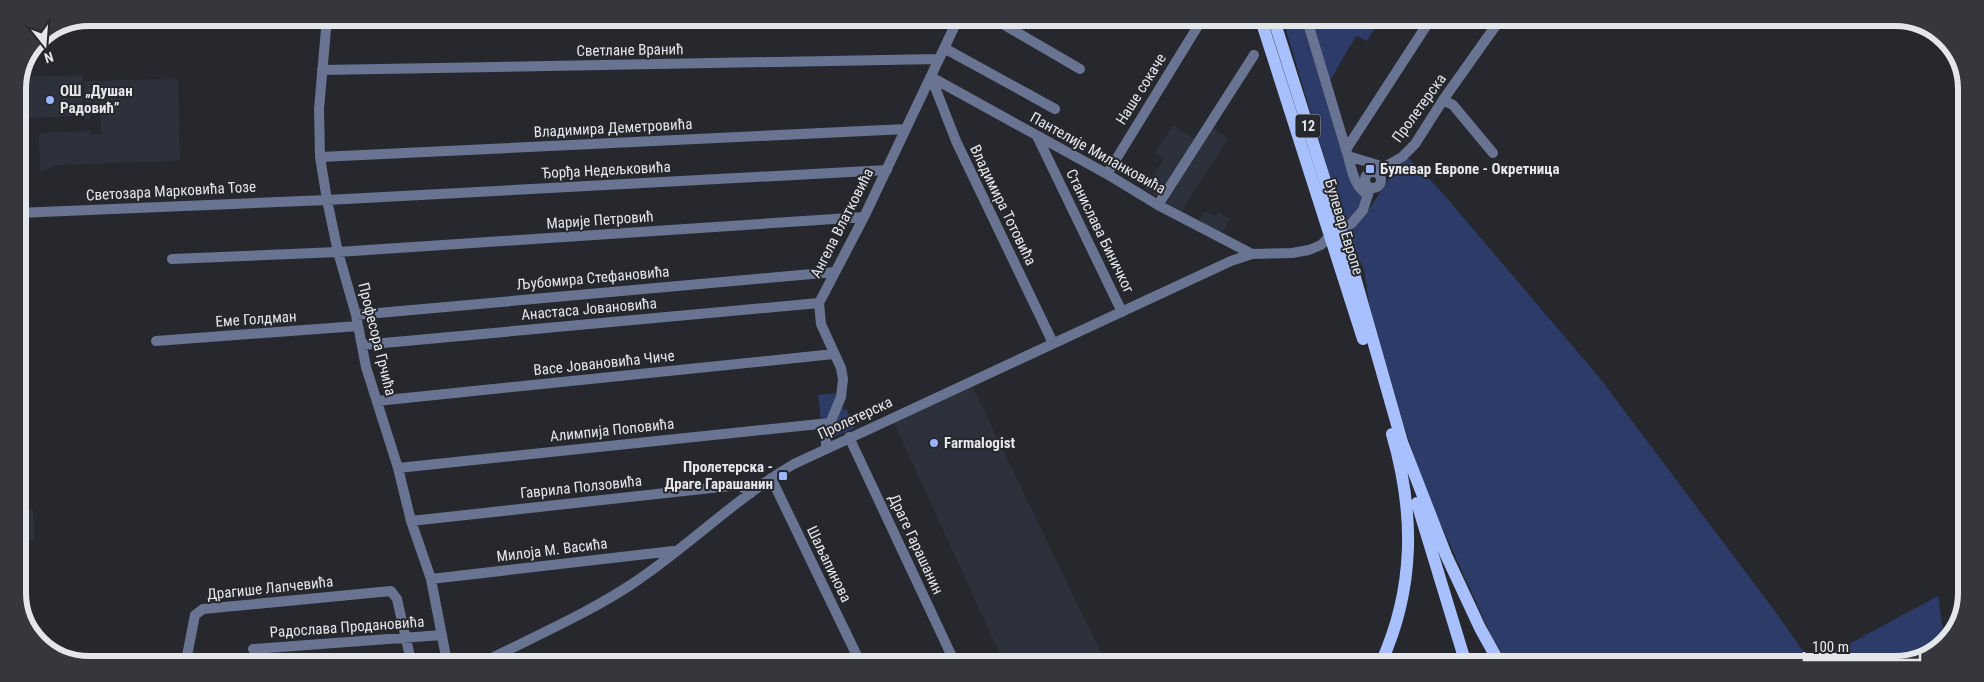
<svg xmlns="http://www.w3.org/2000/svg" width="1984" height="682" font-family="'Roboto Condensed',sans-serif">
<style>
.built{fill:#2d313c}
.green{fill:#2c3b68}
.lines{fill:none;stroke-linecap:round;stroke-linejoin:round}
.minor{stroke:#687491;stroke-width:10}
.primary{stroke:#a8c0fd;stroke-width:12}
.poi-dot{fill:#9ab5fd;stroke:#26282d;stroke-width:2}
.labels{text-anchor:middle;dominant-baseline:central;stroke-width:4;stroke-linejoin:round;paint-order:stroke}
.shield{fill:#26282d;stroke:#abadb1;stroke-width:1}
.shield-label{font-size:14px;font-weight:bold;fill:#e4e6e9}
.street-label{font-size:15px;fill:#e4e6e9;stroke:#26282d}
.poi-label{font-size:15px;font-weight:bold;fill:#e4e6e9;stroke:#26282d;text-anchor:start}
.rim{fill:none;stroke:#e4e6e9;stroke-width:6}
</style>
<rect width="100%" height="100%" fill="#26282d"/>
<path class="built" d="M 83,75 L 83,116 L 18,118 L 18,85 L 21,77 Z
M 178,79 L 180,161 L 57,165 L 40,172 L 39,133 L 90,131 L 90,135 L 101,134 L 100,114 L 90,115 L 90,119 L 85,119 L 84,81 Z
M 1173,125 L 1200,143 L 1211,127 L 1228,138 L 1182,211 L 1144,189 L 1164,158 L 1155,152 Z
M 1205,211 L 1215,216 L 1218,211 L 1230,219 L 1221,234 L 1199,220 Z
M 972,386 L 1106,663 L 1004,663 L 894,423 Z
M 18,509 L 33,509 L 35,540 L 18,541 Z"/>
<path class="green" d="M 1283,20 L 1380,20 L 1367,41 L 1356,36 L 1329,82 L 1367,212 L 1405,155 L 1439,189 L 1599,377 L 1777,614 L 1812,664 L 1938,596 L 1943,631 L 1924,655 L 1895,664 L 1509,664 L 1492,637 L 1427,494 L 1404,426 L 1370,309 L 1364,269 L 1352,247 L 1353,232 L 1345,227 Z
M 838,393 L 828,417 L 821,419 L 818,395 Z
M 841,408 L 847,410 L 855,428 L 833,437 L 831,436 Z"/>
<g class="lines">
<path class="minor" d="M 327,18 L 319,109 L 320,157 L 327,200 L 338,252 L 356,315 L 366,367 L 398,468 L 411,521 L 431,579 L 447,662
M 994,19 L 1080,69
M 1307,20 L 1348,156 L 1384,167 L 1402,157 L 1415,144 L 1443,100 L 1499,21
M 944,48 L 1055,109
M 322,70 L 938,59
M 931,77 L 1107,174 L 1158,205 L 1252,254
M 931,77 L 956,141 L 1053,343
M 1443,100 L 1453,105 L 1493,153
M 1037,136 L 1122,312
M 1347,148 L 1430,20
M 1348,156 C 1352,171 1354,186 1368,195
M 320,157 L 906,129
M1365 180a8 8 0 1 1 16 0a8 8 0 1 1-16 0Z
M 1107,174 L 1201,21
M 1158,205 L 1254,55
M 18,213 L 327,200 L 887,170
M 172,259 L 338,252 L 864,217
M 356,315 L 834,272
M 156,341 L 358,326
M 362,345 L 819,303
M 377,401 L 834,354
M 849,437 L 955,663
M 826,448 L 826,433 L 841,397 L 843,379 L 841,368 L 821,324 L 819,303 L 864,217 L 958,19
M 398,468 L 829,423
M 771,478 L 860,662
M 411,521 L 739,485 L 751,493
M 431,579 L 673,551
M 253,649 L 442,635
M 186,661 L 195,615 L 203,609 L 391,591 L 397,599 L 411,661
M 484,662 C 535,636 589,613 635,582 C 690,545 737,497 794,464 L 1231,261 L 1252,254 L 1292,253 L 1309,250 L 1321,245 L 1330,236 L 1341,232 L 1352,223 L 1363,210 L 1370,188"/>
<path class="primary" d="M 1261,20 L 1363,339
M 1274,20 L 1348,253 L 1402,442 L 1446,555 L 1480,628 L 1500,664
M 1417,503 L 1466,664
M 1381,663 C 1415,588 1415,513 1392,434"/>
</g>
<g class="poi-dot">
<circle cx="50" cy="100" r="5"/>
<rect x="1365" y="164" width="10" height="10" rx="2.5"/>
<circle cx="934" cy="443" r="5"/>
<rect x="778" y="471" width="10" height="10" rx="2.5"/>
</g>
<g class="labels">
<rect class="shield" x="1295.5" y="114.5" width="25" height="23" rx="4"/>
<g class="shield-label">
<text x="1308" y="126">12</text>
</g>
<g class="street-label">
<text transform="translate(630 50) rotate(-1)">Светлане Вранић</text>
<text transform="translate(1141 89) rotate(-58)">Наше сокаче</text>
<text transform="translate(1419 108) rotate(-54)">Пролетерска</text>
<text transform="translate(613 128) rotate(-3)">Владимира Деметровића</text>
<text transform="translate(1098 153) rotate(29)">Пантелије Миланковића</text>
<text transform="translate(606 170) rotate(-3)">Ђорђа Недељковића</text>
<text transform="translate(171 191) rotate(-3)">Светозара Марковића Тозе</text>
<text transform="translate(1003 205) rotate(64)">Владимира Тотовића</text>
<text transform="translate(600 220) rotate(-4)">Марије Петровић</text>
<text transform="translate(842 223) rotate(-63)">Ангела Влатковића</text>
<text transform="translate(1344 227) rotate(73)">Булевар Европе</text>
<text transform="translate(1100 231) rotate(64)">Станислава Биничког</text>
<text transform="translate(593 278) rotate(-5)">Љубомира Стефановића</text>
<text transform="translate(589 309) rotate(-5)">Анастаса Јовановића</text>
<text transform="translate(256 319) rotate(-4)">Еме Голдман</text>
<text transform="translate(377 339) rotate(76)">Професора Грчића</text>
<text transform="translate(604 363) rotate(-6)">Васе Јовановића Чиче</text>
<text transform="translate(855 418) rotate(-25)">Пролетерска</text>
<text transform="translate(612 430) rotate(-6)">Алимпија Поповића</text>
<text transform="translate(581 487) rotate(-6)">Гаврила Ползовића</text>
<text transform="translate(916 544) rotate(65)">Драге Гарашанин</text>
<text transform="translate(552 550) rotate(-7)">Милоја М. Васића</text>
<text transform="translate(829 564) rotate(64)">Шаљапинова</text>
<text transform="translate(270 588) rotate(-6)">Драгише Лапчевића</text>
<text transform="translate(347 627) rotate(-4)">Радослава Продановића</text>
</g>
<g class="poi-label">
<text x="60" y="91">ОШ „Душан<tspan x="60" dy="17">Радовић”</tspan></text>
<text x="1380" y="169">Булевар Европе - Окретница</text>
<text x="944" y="443">Farmalogist</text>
<text x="773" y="467" text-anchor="end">Пролетерска -<tspan x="773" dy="17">Драге Гарашанин</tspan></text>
</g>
</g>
<path d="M0 0H1984V682H0ZM89 26H1895A63 63 0 0 1 1958 89V593A63 63 0 0 1 1895 656H89A63 63 0 0 1 26 593V89A63 63 0 0 1 89 26Z" fill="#35373c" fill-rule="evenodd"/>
<path class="rim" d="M89 26H1895A63 63 0 0 1 1958 89V593A63 63 0 0 1 1895 656H89A63 63 0 0 1 26 593V89A63 63 0 0 1 89 26Z"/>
<g transform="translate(45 45) rotate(163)" stroke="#26282d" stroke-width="4" paint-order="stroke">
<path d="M0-4L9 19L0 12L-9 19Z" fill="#e4e6e9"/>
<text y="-8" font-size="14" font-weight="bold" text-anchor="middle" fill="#e4e6e9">N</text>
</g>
<path d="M1804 652v8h116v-8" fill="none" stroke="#e4e6e9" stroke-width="2.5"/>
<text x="1812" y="652" font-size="15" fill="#e4e6e9" stroke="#26282d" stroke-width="4" paint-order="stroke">100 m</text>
</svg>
